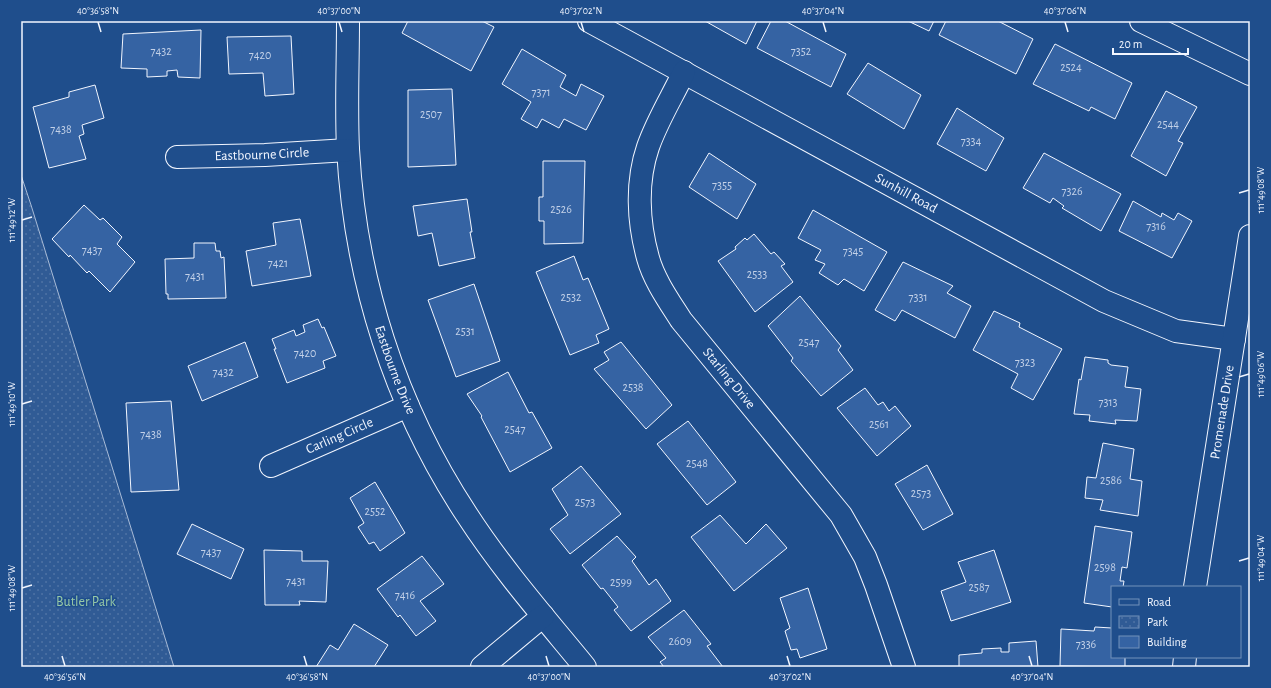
<svg xmlns="http://www.w3.org/2000/svg" width="1271" height="688" font-family="'Alegreya Sans',sans-serif">
<style>
.park{fill:url(#park-dots);stroke:#a8bbd7}
.building{fill:#3563a3;stroke:#f2f6ff}
.lines{fill:none;stroke-linecap:round;stroke-linejoin:round}
.street-casing{stroke:#f2f6ff;stroke-width:24}
.street{stroke:#1f4e8c;stroke-width:22}
.ticks{fill:none;stroke:#f2f6ff;stroke-width:1.5}
.labels{text-anchor:middle;dominant-baseline:central;stroke-width:3;stroke-linejoin:round;paint-order:stroke}
.number-label{font-size:12px;fill:#c3d1e8}
.street-label{font-size:14px;fill:#f2f6ff;stroke:#1f4e8c}
.park-label{font-size:14px;fill:#97c8a6;stroke:#1f4e8c}
.neatline{fill:none;stroke:#f2f6ff;stroke-width:1.5}
.ticks-label{font-size:10px;text-anchor:middle;fill:#f2f6ff}
</style>
<defs>
<pattern id="park-dots" width="8" height="8" patternUnits="userSpaceOnUse"><rect width="8" height="8" fill="#305b95"/><path d="M2 2h.1M6 6h.1" fill="none" stroke="#4e73a5" stroke-width="1.8" stroke-linecap="round"/></pattern>
</defs>
<rect width="100%" height="100%" fill="#1f4e8c"/>
<path class="park" d="M 21,175 L 31,205 L 174,667 L 21,667 Z"/>
<path class="building" d="M 408,21 L 482,21 L 494,27 L 471,71 L 402,33 Z
M 705,21 L 757,21 L 746,44 Z
M 771,21 L 785,21 L 846,54 L 831,87 L 757,48 Z
M 908,21 L 934,21 L 929,31 Z
M 946,21 L 998,21 L 1033,39 L 1016,74 L 939,35 Z
M 201,30 L 200,78 L 178,77 L 177,70 L 167,71 L 167,76 L 147,77 L 147,69 L 121,68 L 123,34 Z
M 291,36 L 294,94 L 265,96 L 263,73 L 229,74 L 227,37 Z
M 1055,44 L 1132,83 L 1115,119 L 1091,107 L 1089,111 L 1033,84 Z
M 522,49 L 566,75 L 560,87 L 576,96 L 581,84 L 604,96 L 586,130 L 564,119 L 559,128 L 542,119 L 537,128 L 521,119 L 531,102 L 502,84 Z
M 868,63 L 921,95 L 904,129 L 847,94 Z
M 95,85 L 104,118 L 82,125 L 84,134 L 79,136 L 86,159 L 49,168 L 33,107 L 69,97 L 69,92 Z
M 452,89 L 456,165 L 408,167 L 408,90 Z
M 1166,91 L 1197,107 L 1178,141 L 1183,143 L 1166,176 L 1131,156 Z
M 957,108 L 1004,138 L 986,171 L 937,144 Z
M 709,153 L 756,184 L 737,219 L 689,187 Z
M 1044,153 L 1121,194 L 1101,231 L 1062,208 L 1064,206 L 1053,198 L 1050,203 L 1023,188 Z
M 543,161 L 585,161 L 583,243 L 544,244 L 544,221 L 539,221 L 539,197 L 543,197 Z
M 467,199 L 472,232 L 470,232 L 475,258 L 439,266 L 432,233 L 418,236 L 413,206 Z
M 1133,201 L 1161,217 L 1162,213 L 1174,220 L 1178,213 L 1192,221 L 1172,258 L 1119,231 Z
M 84,205 L 100,220 L 103,218 L 122,237 L 117,244 L 135,262 L 110,292 L 89,271 L 87,273 L 70,255 L 69,257 L 52,239 Z
M 813,210 L 887,252 L 864,291 L 844,279 L 838,285 L 819,273 L 825,264 L 815,260 L 821,250 L 798,238 Z
M 300,219 L 311,276 L 252,286 L 246,251 L 276,245 L 273,223 Z
M 754,234 L 771,254 L 774,252 L 785,264 L 781,266 L 793,282 L 755,312 L 718,261 L 736,249 L 735,247 L 745,238 L 747,240 Z
M 194,243 L 215,243 L 216,251 L 220,251 L 221,258 L 224,257 L 226,298 L 168,299 L 168,294 L 166,294 L 165,259 L 194,258 Z
M 574,256 L 583,280 L 588,278 L 609,329 L 596,335 L 599,343 L 570,355 L 536,272 Z
M 903,262 L 953,286 L 947,293 L 971,306 L 955,338 L 902,310 L 895,321 L 875,310 Z
M 474,284 L 500,361 L 456,377 L 428,300 Z
M 800,296 L 841,346 L 838,350 L 853,370 L 821,396 L 791,361 L 793,358 L 768,326 Z
M 994,311 L 1020,323 L 1019,327 L 1062,349 L 1033,400 L 1011,388 L 1018,374 L 973,350 Z
M 318,319 L 322,328 L 324,327 L 336,356 L 323,361 L 325,368 L 287,383 L 274,349 L 276,349 L 272,339 L 294,330 L 296,336 L 305,332 L 303,325 Z
M 245,342 L 258,377 L 202,401 L 188,366 Z
M 621,342 L 672,405 L 646,429 L 594,369 L 609,360 L 604,352 Z
M 1085,357 L 1108,360 L 1108,363 L 1111,365 L 1128,367 L 1125,387 L 1141,389 L 1137,421 L 1115,420 L 1116,424 L 1089,421 L 1090,415 L 1074,414 L 1079,379 L 1081,380 Z
M 508,372 L 529,413 L 532,412 L 552,448 L 510,472 L 481,417 L 482,416 L 467,394 Z
M 865,388 L 878,405 L 883,402 L 889,411 L 895,406 L 911,426 L 877,456 L 837,408 Z
M 171,401 L 179,490 L 131,492 L 126,403 Z
M 688,421 L 736,482 L 707,505 L 657,444 Z
M 1103,443 L 1134,449 L 1130,479 L 1142,481 L 1138,516 L 1100,510 L 1103,500 L 1085,498 L 1087,477 L 1096,478 Z
M 927,465 L 953,514 L 923,530 L 895,484 Z
M 581,466 L 621,514 L 570,554 L 550,529 L 568,515 L 552,489 Z
M 375,482 L 405,533 L 380,551 L 374,542 L 369,544 L 358,527 L 364,523 L 350,498 Z
M 720,515 L 746,544 L 766,524 L 787,548 L 734,591 L 691,537 Z
M 192,524 L 244,549 L 231,579 L 177,554 Z
M 1095,526 L 1132,532 L 1127,568 L 1122,567 L 1120,581 L 1124,581 L 1123,587 L 1112,587 L 1112,607 L 1084,603 Z
M 617,536 L 636,557 L 632,561 L 649,585 L 656,579 L 671,601 L 631,631 L 614,610 L 618,607 L 603,588 L 601,589 L 582,565 Z
M 264,550 L 302,551 L 302,561 L 328,561 L 326,602 L 299,601 L 300,605 L 265,605 Z
M 994,550 L 1011,602 L 951,621 L 941,591 L 966,582 L 958,562 Z
M 422,556 L 444,584 L 420,601 L 436,621 L 416,636 L 400,615 L 398,617 L 377,589 Z
M 808,588 L 827,649 L 800,658 L 797,649 L 791,650 L 785,631 L 790,628 L 780,598 Z
M 684,610 L 711,644 L 707,646 L 723,667 L 664,667 L 660,662 L 666,658 L 648,637 Z
M 354,624 L 388,645 L 374,667 L 316,667 L 330,645 L 338,650 Z
M 1095,627 L 1112,628 L 1112,657 L 1125,657 L 1125,667 L 1060,666 L 1061,629 L 1094,631 Z
M 1036,641 L 1038,667 L 959,667 L 959,655 L 982,653 L 982,649 L 1001,648 L 1001,652 L 1009,652 L 1009,643 Z"/>
<g class="lines">
<defs>
<g id="street">
<path id="s1" d="M 348,21 C 348,64 346,107 348,149 C 355,279 395,406 467,515 C 502,569 544,617 585,667"/>
<path id="s2" d="M 589,21 L 1104,301 L 1176,331 L 1234,339"/>
<path d="M 1141,21 L 1250,74"/>
<path id="s3" d="M 684,72 C 672,97 657,121 648,147 C 636,182 638,222 648,258 C 654,280 669,301 681,320 L 841,515 L 865,557 L 876,585 L 904,667"/>
<path id="s4" d="M 177,157 L 265,155 L 348,150"/>
<path id="s5" d="M 271,466 L 408,406"/>
<path id="s6" d="M 1195,587 L 1250,236"/>
<path d="M 482,667 L 543,616"/>
<path d="M 1184,667 L 1185,657"/>
</g>
</defs>
<use href="#street" class="street-casing"/>
<use href="#street" class="street"/>
</g>
<path class="ticks" d="M 98,22 L 101,32M 339,22 L 342,32M 581,22 L 584,32M 823,22 L 826,32M 1065,22 L 1068,32M 1239,193 L 1249,190M 22,220 L 32,217M 1239,377 L 1249,374M 22,404 L 32,401M 1239,561 L 1249,558M 22,588 L 32,585M 62,656 L 65,666M 304,656 L 307,666M 546,656 L 549,666M 787,656 L 790,666M 1029,656 L 1032,666"/>
<g class="labels">
<g class="number-label">
<text x="161" y="51">7432</text>
<text x="801" y="51">7352</text>
<text x="260" y="55">7420</text>
<text x="1071" y="67">2524</text>
<text x="541" y="92">7371</text>
<text x="431" y="114">2507</text>
<text x="1168" y="124">2544</text>
<text x="61" y="129">7438</text>
<text x="971" y="141">7334</text>
<text x="722" y="185">7355</text>
<text x="1072" y="191">7326</text>
<text x="561" y="209">2526</text>
<text x="1156" y="226">7316</text>
<text x="92" y="250">7437</text>
<text x="853" y="251">7345</text>
<text x="278" y="263">7421</text>
<text x="757" y="274">2533</text>
<text x="195" y="276">7431</text>
<text x="571" y="297">2532</text>
<text x="918" y="297">7331</text>
<text x="465" y="331">2531</text>
<text x="809" y="342">2547</text>
<text x="305" y="353">7420</text>
<text x="1025" y="362">7323</text>
<text x="223" y="372">7432</text>
<text x="633" y="387">2538</text>
<text x="1108" y="402">7313</text>
<text x="879" y="424">2561</text>
<text x="515" y="429">2547</text>
<text x="151" y="434">7438</text>
<text x="697" y="463">2548</text>
<text x="1111" y="480">2586</text>
<text x="921" y="493">2573</text>
<text x="585" y="502">2573</text>
<text x="375" y="511">2552</text>
<text x="211" y="552">7437</text>
<text x="1105" y="567">2598</text>
<text x="296" y="581">7431</text>
<text x="621" y="582">2599</text>
<text x="979" y="587">2587</text>
<text x="405" y="595">7416</text>
<text x="680" y="641">2609</text>
<text x="1086" y="644">7336</text>
</g>
<g class="street-label">
<text stroke="none"><textPath href="#s4" startOffset="85">Eastbourne Circle</textPath></text>
<text stroke="none"><textPath href="#s2" startOffset="361">Sunhill Road</textPath></text>
<text stroke="none"><textPath href="#s1" startOffset="355">Eastbourne Drive</textPath></text>
<text stroke="none"><textPath href="#s3" startOffset="342">Starling Drive</textPath></text>
<text stroke="none"><textPath href="#s6" startOffset="177">Promenade Drive</textPath></text>
<text stroke="none"><textPath href="#s5" startOffset="75">Carling Circle</textPath></text>
</g>
<g class="park-label">
<text x="86" y="602">Butler Park</text>
</g>
</g>
<rect width="1271" height="688" fill="none" stroke="#1f4e8c" stroke-width="44"/>
<rect x="1111" y="586" width="130" height="72" fill="#1f4e8c" stroke="#7391ba"/>
<rect x="1119" y="599" width="20" height="6" fill="#1f4e8c" stroke="#7391ba"/>
<text x="1147" y="606" font-size="12" fill="#f2f6ff">Road</text>
<rect x="1119" y="616" width="20" height="12" fill="url(#park-dots)" stroke="#7391ba"/>
<text x="1147" y="626" font-size="12" fill="#f2f6ff">Park</text>
<rect x="1119" y="636" width="20" height="12" fill="#3563a3" stroke="#7391ba"/>
<text x="1147" y="646" font-size="12" fill="#f2f6ff">Building</text>
<path d="M1113 48v6h75v-6" fill="none" stroke="#f2f6ff" stroke-width="2"/>
<text x="1119" y="48" font-size="12" fill="#f2f6ff" stroke="#1f4e8c" stroke-width="3" paint-order="stroke">20 m</text>
<rect x="22" y="22" width="1227" height="644" class="neatline"/>
<g class="ticks-label">
<text x="98" y="14">40°36'58"N</text>
<text x="339" y="14">40°37'00"N</text>
<text x="581" y="14">40°37'02"N</text>
<text x="823" y="14">40°37'04"N</text>
<text x="1065" y="14">40°37'06"N</text>
<text transform="translate(1260 190) rotate(-90)" y="4">111°49'08"W</text>
<text transform="translate(11 220) rotate(-90)" y="4">111°49'12"W</text>
<text transform="translate(1260 374) rotate(-90)" y="4">111°49'06"W</text>
<text transform="translate(11 404) rotate(-90)" y="4">111°49'10"W</text>
<text transform="translate(1260 558) rotate(-90)" y="4">111°49'04"W</text>
<text transform="translate(11 588) rotate(-90)" y="4">111°49'08"W</text>
<text x="65" y="680">40°36'56"N</text>
<text x="307" y="680">40°36'58"N</text>
<text x="549" y="680">40°37'00"N</text>
<text x="790" y="680">40°37'02"N</text>
<text x="1032" y="680">40°37'04"N</text>
</g>
</svg>
